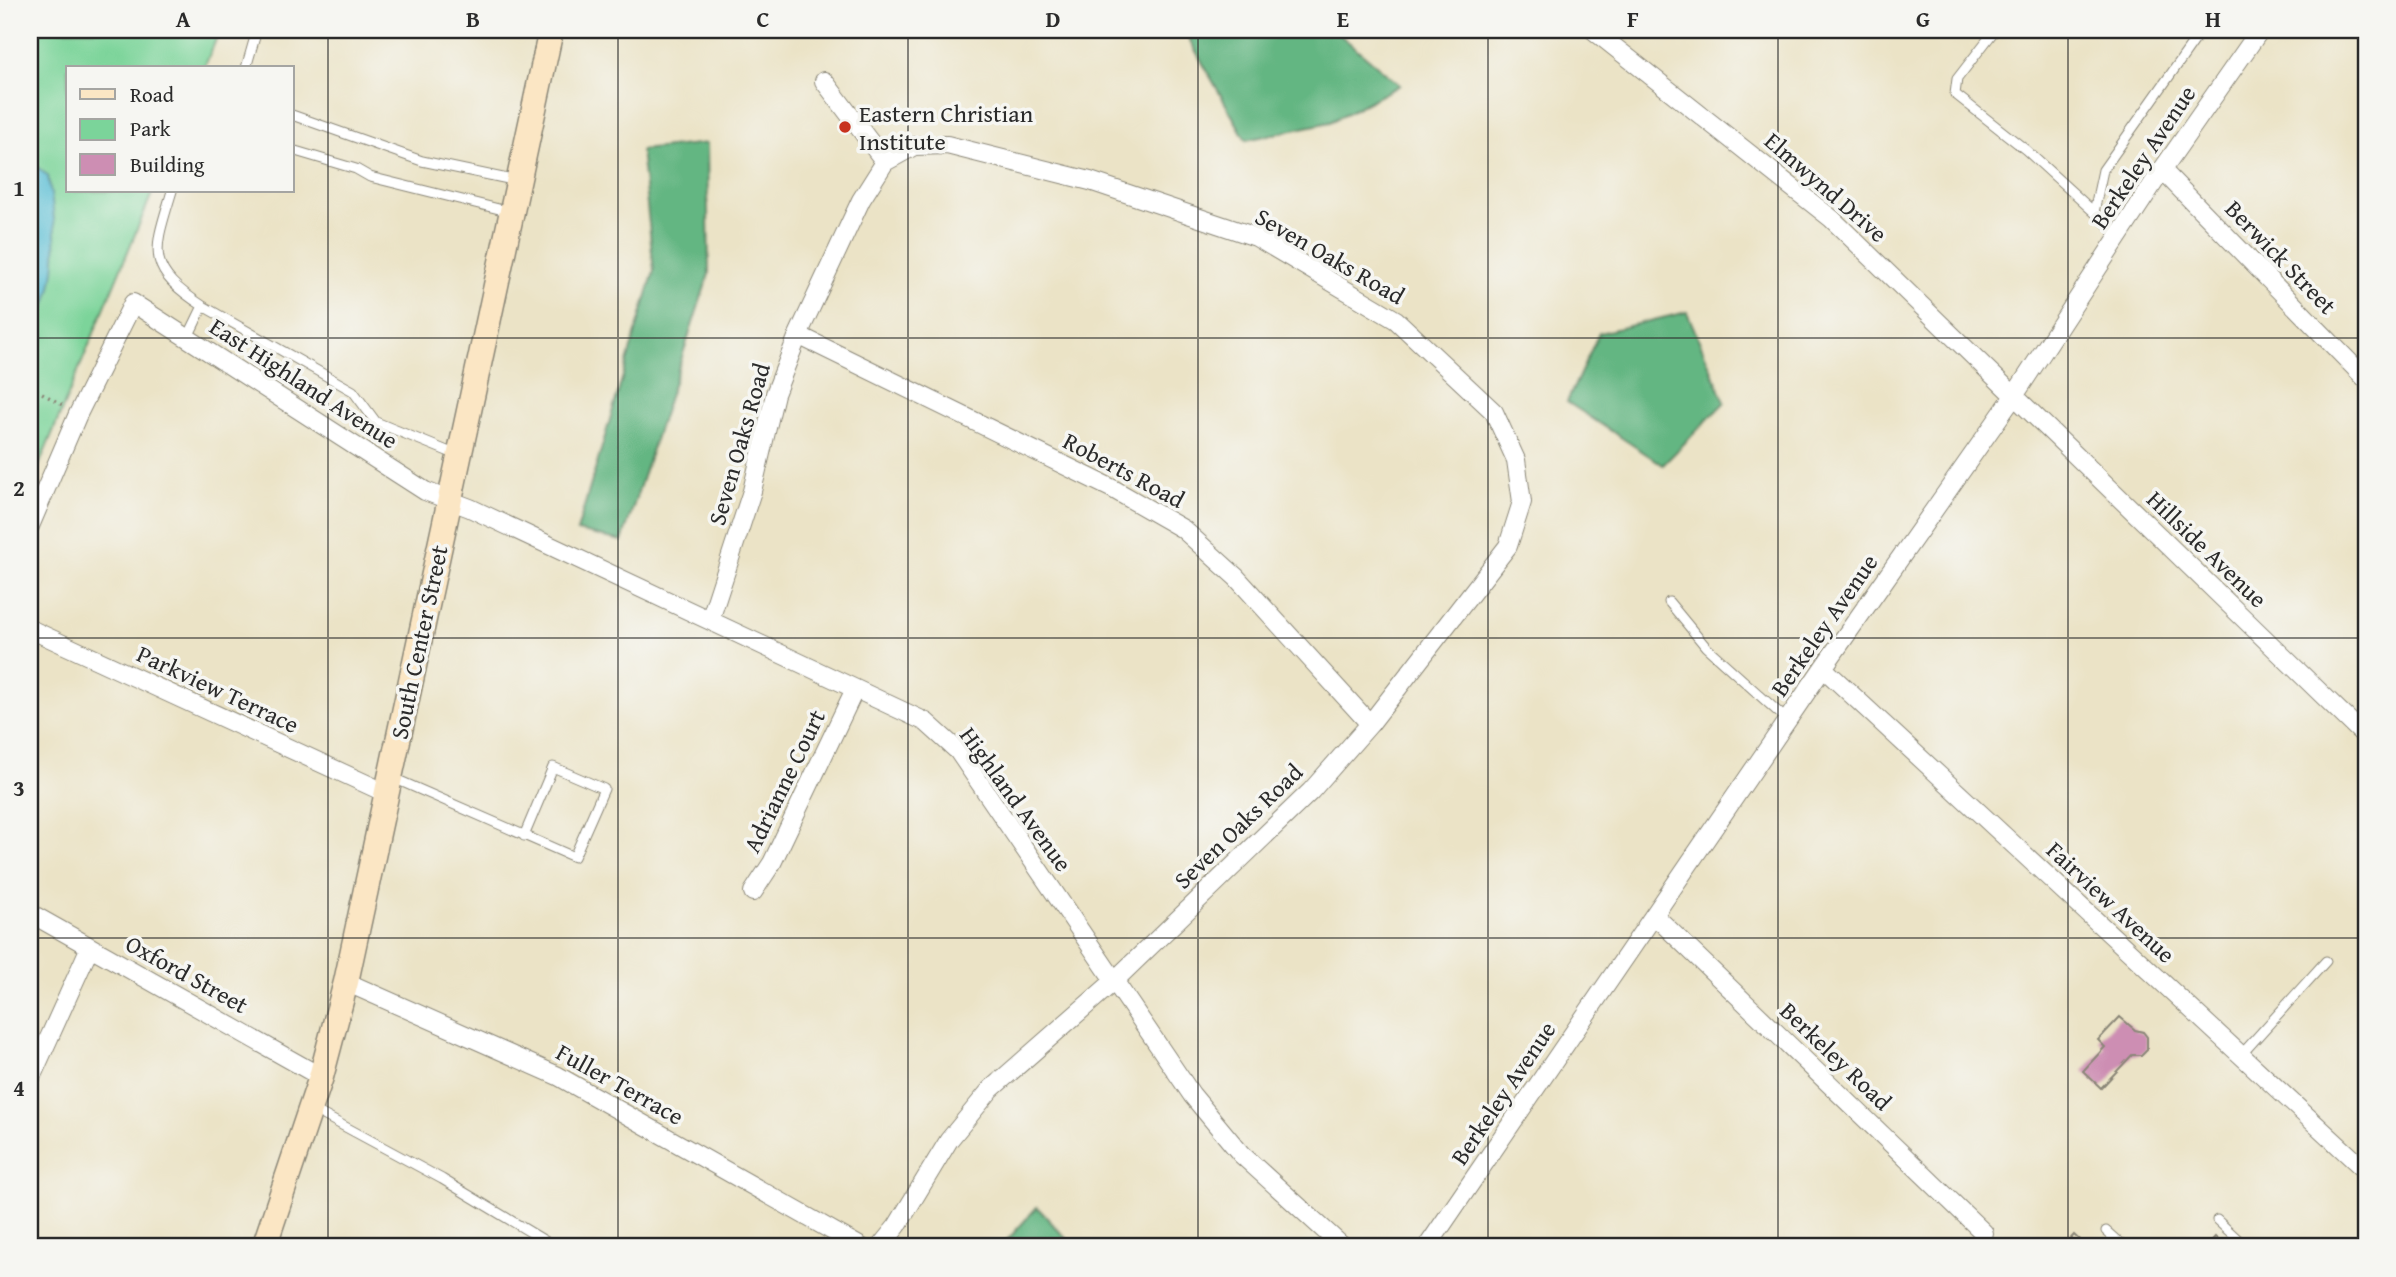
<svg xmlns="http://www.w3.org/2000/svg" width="2396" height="1277" font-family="'Gentium Book Plus',serif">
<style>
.green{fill:#7bd49a;stroke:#538062;stroke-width:2}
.forest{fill:#64b682;stroke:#487056;stroke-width:2}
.water{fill:#56bdd4;stroke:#407480;stroke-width:2}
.building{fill:#cd8eb3}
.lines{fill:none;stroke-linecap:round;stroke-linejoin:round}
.service-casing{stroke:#8b8778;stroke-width:11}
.minor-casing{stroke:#8b8778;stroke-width:20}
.secondary-casing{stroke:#8b8778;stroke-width:27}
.path{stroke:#8b8778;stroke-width:3.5;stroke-dasharray:2 5;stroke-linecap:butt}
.service{stroke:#fff;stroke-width:9}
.minor{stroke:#fff;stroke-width:18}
.secondary{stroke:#fbe6c4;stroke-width:24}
.grid{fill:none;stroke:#2b2b2b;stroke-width:2;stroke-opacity:0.55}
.poi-dot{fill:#c8321e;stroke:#f6f6f2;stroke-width:2.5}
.labels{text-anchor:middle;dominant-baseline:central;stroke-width:7;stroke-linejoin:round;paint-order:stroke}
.poi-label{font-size:24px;fill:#2b2b2b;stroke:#f6f6f2;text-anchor:start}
.street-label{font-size:24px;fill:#2b2b2b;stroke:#f6f6f2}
.neatline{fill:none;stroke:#2b2b2b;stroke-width:2.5}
.grid-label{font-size:23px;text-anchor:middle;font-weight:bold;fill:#2b2b2b}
</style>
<rect width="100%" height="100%" fill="#f6f6f2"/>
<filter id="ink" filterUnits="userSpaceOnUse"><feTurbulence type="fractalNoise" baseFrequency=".0143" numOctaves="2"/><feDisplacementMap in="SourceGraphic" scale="14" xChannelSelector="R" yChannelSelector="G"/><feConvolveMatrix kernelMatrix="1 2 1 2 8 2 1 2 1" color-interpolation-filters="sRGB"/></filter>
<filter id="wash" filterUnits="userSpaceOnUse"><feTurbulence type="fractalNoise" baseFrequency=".00686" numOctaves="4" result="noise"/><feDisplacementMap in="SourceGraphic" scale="28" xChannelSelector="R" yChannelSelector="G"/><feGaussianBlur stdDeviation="1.57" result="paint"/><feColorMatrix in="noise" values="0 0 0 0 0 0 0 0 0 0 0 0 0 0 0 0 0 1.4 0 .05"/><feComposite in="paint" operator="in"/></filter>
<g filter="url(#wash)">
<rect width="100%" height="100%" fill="#ebe3c6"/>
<path class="green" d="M 30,30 L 220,30 L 204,68 L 68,68 L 68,191 L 153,191 L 30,487 Z"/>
<path class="forest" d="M 1184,30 L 1334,30 L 1400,85 L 1330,122 L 1246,140 Z
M 707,143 L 709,274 L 622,541 L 577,531 L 654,271 L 641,150 Z
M 1687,312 L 1725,402 L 1663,465 L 1567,402 L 1599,333 Z
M 1037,1207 L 1074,1247 L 1001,1247 Z"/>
<path class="water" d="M 30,161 L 48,176 C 57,226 64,290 30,332 Z"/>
<g id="blocks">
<path class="building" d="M 2120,1017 L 2135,1030 L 2143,1032 L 2147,1037 L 2147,1049 L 2141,1055 L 2132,1055 L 2101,1088 L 2083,1071 L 2105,1047 L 2098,1040 Z
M 2074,1235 L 2087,1247 L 2063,1247 Z
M 2215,1237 L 2226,1247 L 2206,1247 Z"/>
</g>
</g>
<g filter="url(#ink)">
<use href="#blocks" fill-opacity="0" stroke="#8b8778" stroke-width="2"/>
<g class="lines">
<defs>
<path id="service" d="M 1995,30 L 1957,79 L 1955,94 L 2026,150 L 2094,212
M 246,68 L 257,30
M 292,115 L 422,161 L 518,181
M 292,150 L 356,169 L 370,177 L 511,212
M 172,191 C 154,251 144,268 203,306 L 188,337
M 2119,235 L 2094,212 L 2103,170 L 2202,30
M 203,306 L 353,391 L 376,422 L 457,455
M 1669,602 L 1706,647 L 1787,720
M 391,777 L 574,857 L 604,789 L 553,767 L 524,836
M 2241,1055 L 2326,961
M 314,1110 L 442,1179 L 555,1247
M 2217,1220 L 2246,1247
M 2106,1231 L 2124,1247"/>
<path id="minor" d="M 1593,30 L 1832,219 L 2366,737
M 824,81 L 885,162
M 2162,170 L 2366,379
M 798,335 L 1113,489 L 1183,529 L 1236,577 L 1370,724
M 30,526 L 78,414 L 133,303 L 425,491 L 470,508 L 926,722 L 958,751 L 1192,1095 L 1241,1154 L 1343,1247
M 710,620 L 752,491 L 775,394 L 798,335 L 861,200 L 885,162 L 914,146 L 947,145 L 1090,181 L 1256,237 L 1396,320 L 1494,412 L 1516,460 L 1522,502 L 1508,546 L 1370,724 L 1311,791 L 1113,982 L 991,1089 L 949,1140 L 897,1226 L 880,1247
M 30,629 L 386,793
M 1823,668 L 2366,1171
M 753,892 L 772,863 L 855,689
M 30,913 L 321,1077
M 1654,915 L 1984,1233
M 346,982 L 558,1076 L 861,1247
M 30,1080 L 90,947
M 1427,1247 L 1823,668 L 2014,396 L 2162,170 L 2260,30"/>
<path id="secondary" d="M 264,1247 L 321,1077 L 346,982 L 551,30"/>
</defs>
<use href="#service" class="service-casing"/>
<use href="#minor" class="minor-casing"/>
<use href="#secondary" class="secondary-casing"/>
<path class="path" d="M 30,386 L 64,406"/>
<use href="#service" class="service"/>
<use href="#minor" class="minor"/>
<use href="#secondary" class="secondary"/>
</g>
</g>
<path class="grid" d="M 328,30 L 328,1247M 618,30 L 618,1247M 908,30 L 908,1247M 1198,30 L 1198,1247M 1488,30 L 1488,1247M 1778,30 L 1778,1247M 2068,30 L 2068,1247M 30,338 L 2366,338M 30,638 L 2366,638M 30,938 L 2366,938"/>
<circle class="poi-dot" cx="845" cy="127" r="7"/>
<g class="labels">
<g class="poi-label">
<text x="859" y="113">Eastern Christian<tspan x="859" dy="28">Institute</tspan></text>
</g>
<g class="street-label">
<text transform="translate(2143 157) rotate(-56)">Berkeley Avenue</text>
<text transform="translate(1826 187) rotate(41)">Elmwynd Drive</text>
<text transform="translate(1330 256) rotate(30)">Seven Oaks Road</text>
<text transform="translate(2281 257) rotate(46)">Berwick Street</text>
<text transform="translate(304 383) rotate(33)">East Highland Avenue</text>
<text transform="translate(739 444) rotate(-74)">Seven Oaks Road</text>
<text transform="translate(1124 470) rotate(28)">Roberts Road</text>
<text transform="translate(2207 549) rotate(44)">Hillside Avenue</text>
<text transform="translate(1824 625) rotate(-55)">Berkeley Avenue</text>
<text transform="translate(419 642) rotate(-78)">South Center Street</text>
<text transform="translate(218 689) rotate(25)">Parkview Terrace</text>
<text transform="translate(784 781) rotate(-64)">Adrianne Court</text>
<text transform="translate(1016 799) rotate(54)">Highland Avenue</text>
<text transform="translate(1238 826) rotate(-44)">Seven Oaks Road</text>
<text transform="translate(2111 902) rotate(43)">Fairview Avenue</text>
<text transform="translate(187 974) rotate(29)">Oxford Street</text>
<text transform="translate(1836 1056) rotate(44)">Berkeley Road</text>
<text transform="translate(620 1084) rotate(29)">Fuller Terrace</text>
<text transform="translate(1503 1093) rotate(-56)">Berkeley Avenue</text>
</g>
</g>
<rect width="2396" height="1277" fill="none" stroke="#f6f6f2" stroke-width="77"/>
<rect x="66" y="66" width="228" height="126" fill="#f6f6f2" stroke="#a5a5a2" stroke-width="2"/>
<rect x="80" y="89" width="35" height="10" fill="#fbe6c4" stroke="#a5a5a2" stroke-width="2"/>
<text x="130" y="102" font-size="21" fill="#2b2b2b">Road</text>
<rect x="80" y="119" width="35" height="21" fill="#7bd49a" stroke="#a5a5a2" stroke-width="2"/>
<text x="130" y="136" font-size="21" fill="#2b2b2b">Park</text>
<rect x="80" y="154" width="35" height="21" fill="#cd8eb3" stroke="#a5a5a2" stroke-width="2"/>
<text x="130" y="172" font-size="21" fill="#2b2b2b">Building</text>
<rect x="38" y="38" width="2320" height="1200" class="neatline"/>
<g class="grid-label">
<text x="183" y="27">A</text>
<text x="473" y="27">B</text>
<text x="763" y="27">C</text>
<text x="1053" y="27">D</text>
<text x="1343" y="27">E</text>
<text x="1633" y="27">F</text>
<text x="1923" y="27">G</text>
<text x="2213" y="27">H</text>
<text x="19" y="196">1</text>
<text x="19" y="496">2</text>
<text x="19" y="796">3</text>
<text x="19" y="1096">4</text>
</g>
</svg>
